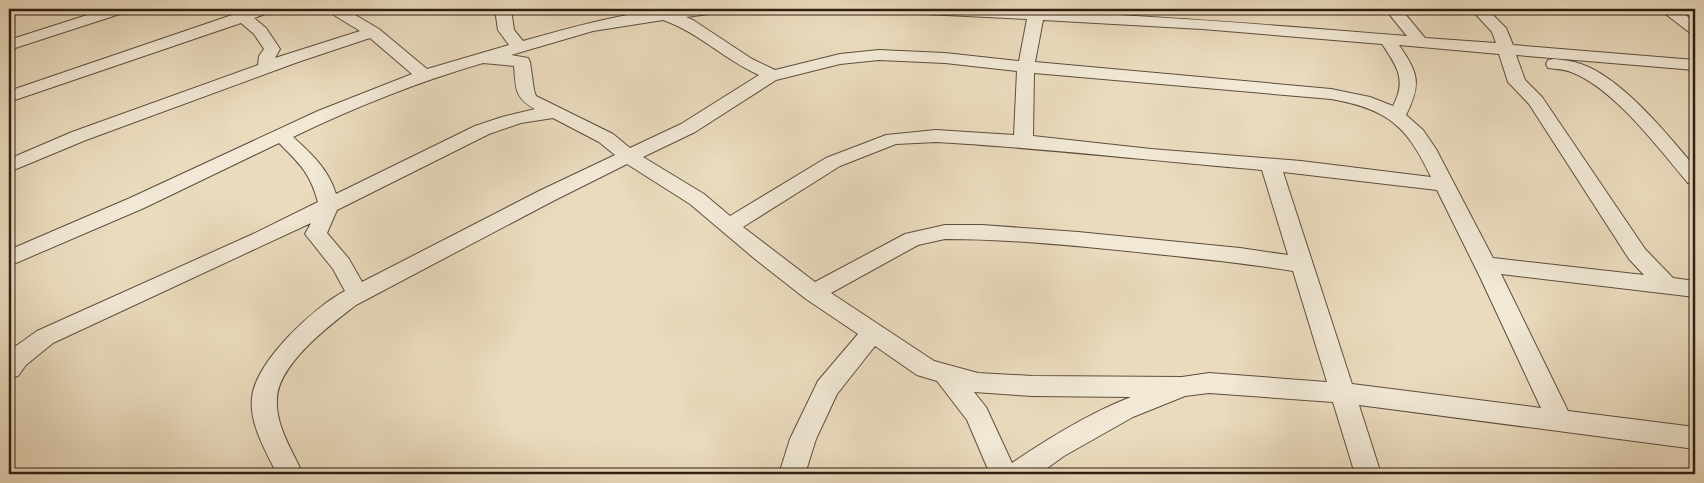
<svg xmlns="http://www.w3.org/2000/svg" width="1704" height="483" font-family="Cardo,serif">
<style>
.lines{fill:none;stroke-linecap:round;stroke-linejoin:round}
.minor-casing{stroke:#5e4e3d;stroke-width:2}
.minor{fill:#f1e8d5;fill-rule:evenodd}
</style>
<rect width="100%" height="100%" fill="#eadbbe"/>
<filter id="stains"><feTurbulence type="fractalNoise" baseFrequency=".004" numOctaves="4"/><feColorMatrix values="0 0 0 0 .2 0 0 0 0 .09 0 0 0 0 .02 0 0 0 .5 -.17"/></filter>
<radialGradient id="worn" r=".72"><stop offset=".6" stop-color="#630" stop-opacity="0"/><stop offset="1" stop-color="#630" stop-opacity=".3"/></radialGradient>
<g class="lines">
<defs>
<path id="minor" d="M 106,9 L 129,9 L 126,12 L 9,50 L 9,40 Z
M 226,9 L 243,9 L 246,11 L 252,9 L 274,9 L 271,12 L 254,18 L 266,28 L 280,49 L 275,58 L 360,31 L 329,12 L 326,9 L 345,9 L 379,29 L 427,69 L 509,45 L 498,30 L 495,9 L 511,9 L 514,30 L 523,41 C 573,27 624,12 677,9 C 693,8 710,9 727,9 L 724,12 L 686,17 L 693,20 L 752,59 L 775,70 L 840,54 L 879,50 L 945,53 L 1019,61 L 1027,19 L 925,14 L 920,12 L 917,9 C 1081,9 1244,23 1407,36 L 1385,9 L 1401,9 L 1425,38 L 1496,43 L 1492,32 L 1471,9 L 1487,9 L 1506,28 L 1513,45 L 1695,60 L 1695,70 L 1516,55 L 1525,80 L 1542,97 L 1645,249 L 1673,278 L 1695,281 L 1695,297 L 1501,274 L 1568,411 L 1695,427 L 1695,449 L 1359,405 L 1381,474 L 1355,474 L 1333,402 L 1209,393 L 1185,396 L 1133,417 L 1064,456 L 1039,474 L 990,474 L 967,420 L 937,381 L 917,375 L 875,346 L 837,394 L 816,439 L 805,474 L 779,474 L 790,439 L 818,381 L 858,334 L 806,299 L 755,259 L 690,204 L 627,164 L 553,201 L 356,305 C 330,325 278,364 277,399 C 275,425 293,452 303,474 L 277,474 C 266,452 249,423 252,398 C 255,362 314,307 345,291 L 333,269 L 305,234 L 311,223 L 53,343 L 26,365 L 18,376 L 9,378 L 9,351 L 37,331 L 253,234 L 318,202 C 310,173 300,164 279,143 L 144,208 L 9,266 L 9,250 L 130,198 L 318,111 L 412,74 L 370,38 L 298,62 L 86,140 L 9,172 L 9,159 L 72,132 L 258,65 L 259,56 L 264,49 L 254,34 L 241,23 L 9,102 L 9,91 L 232,15 ZM 663,20 C 698,32 725,60 759,75 L 681,124 L 630,148 L 613,134 L 536,96 L 534,90 L 530,62 L 528,58 L 511,55 L 593,31 ZM 1043,20 L 1202,29 L 1382,44 C 1397,66 1407,80 1393,106 L 1370,97 L 1331,89 L 1035,62 ZM 1399,45 L 1499,54 L 1508,82 L 1529,104 L 1629,259 L 1644,275 L 1493,258 L 1436,149 L 1423,130 L 1406,115 C 1422,83 1418,73 1399,45 ZM 879,60 L 945,63 L 1017,71 L 1014,135 L 936,130 L 886,135 L 826,158 L 730,216 L 704,194 L 643,157 L 695,132 L 776,80 L 840,64 ZM 483,63 L 514,66 C 516,88 514,98 535,109 L 502,117 L 475,126 L 336,194 C 329,170 311,153 293,137 C 355,107 418,82 483,63 ZM 1034,73 L 1331,99 C 1388,109 1407,126 1431,177 L 1301,161 L 1151,149 L 1033,136 ZM 553,118 L 599,142 L 615,155 L 539,191 L 362,282 L 349,259 L 327,233 L 337,210 L 489,134 L 521,123 ZM 936,142 C 1045,148 1154,161 1262,170 L 1288,255 L 1240,248 L 1078,232 L 982,225 L 945,225 L 905,234 L 815,282 L 743,227 L 840,166 L 896,144 ZM 1283,172 L 1437,190 L 1480,277 L 1541,408 L 1352,384 ZM 945,239 C 1006,239 1067,245 1127,251 C 1183,257 1238,262 1293,271 L 1327,382 L 1209,373 L 1182,377 L 1032,376 L 978,373 L 934,361 L 831,293 L 918,245 ZM 974,392 L 1032,396 L 1131,397 C 1089,413 1049,438 1012,463 L 986,407 Z
M 1659,9 L 1677,9 L 1695,22 L 1695,34 L 1689,32 Z
M 1554,59 C 1563,60 1572,61 1581,64 C 1622,78 1667,134 1695,167 L 1695,185 L 1688,183 C 1659,149 1614,88 1571,72 C 1564,69 1555,69 1548,68 L 1546,64 L 1548,60 Z"/>
</defs>
<use href="#minor" class="minor-casing"/>
<use href="#minor" class="minor"/>
</g>
<rect width="1704" height="483" fill="none" stroke="#eadbbe" stroke-width="30"/>
<rect x="10" y="10" width="1684" height="463" fill="none" stroke="#2f1f12" stroke-width="2.5"/>
<rect x="15" y="15" width="1674" height="453" fill="none" stroke="#2f1f12"/>
<rect width="100%" height="100%" filter="url(#stains)"/>
<rect width="100%" height="100%" fill="url(#worn)"/>
</svg>
